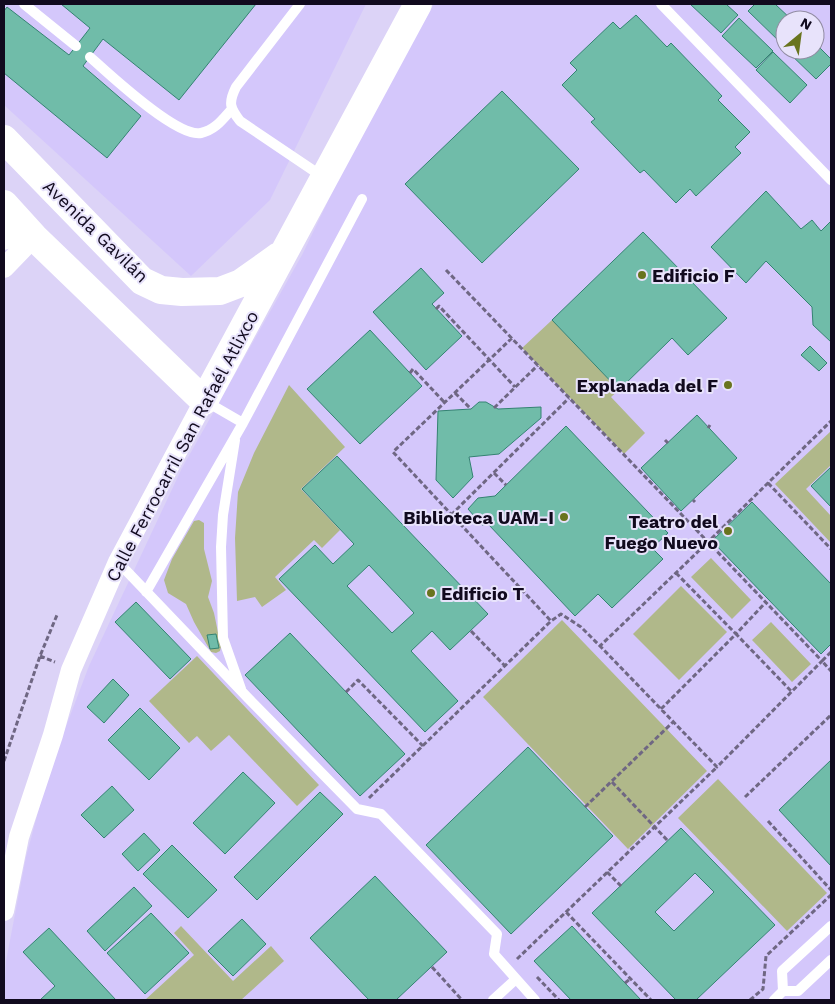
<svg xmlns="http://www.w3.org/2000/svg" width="835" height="1004" font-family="'Work Sans',sans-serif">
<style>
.built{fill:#d4c7fb;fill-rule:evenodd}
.green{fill:#b0b88a}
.building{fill:#70bca9;stroke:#348372;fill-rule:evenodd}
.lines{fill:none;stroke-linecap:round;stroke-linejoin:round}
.path{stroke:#6f6783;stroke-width:3;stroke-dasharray:5 2.5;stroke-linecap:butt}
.lane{stroke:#fff;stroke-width:10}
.street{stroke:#fff;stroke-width:20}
.secondary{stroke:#fff;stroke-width:28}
.poi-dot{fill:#69741e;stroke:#e8e3fb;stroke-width:2}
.labels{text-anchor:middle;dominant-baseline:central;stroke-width:4;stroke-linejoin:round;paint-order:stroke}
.street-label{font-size:18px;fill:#110a1e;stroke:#e8e3fb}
.poi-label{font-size:18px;font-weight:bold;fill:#110a1e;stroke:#e8e3fb;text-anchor:end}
</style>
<rect width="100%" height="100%" fill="#dcd3f7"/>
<path class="built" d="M 4,4 L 366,4 L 270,200 L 191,276 L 4,105 Z
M 434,4 L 831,4 L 831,1000 L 4,1000 L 6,961 L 26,857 L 49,771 L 89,666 L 182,468 L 302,255 L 358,139 ZM 785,20 L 815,20 L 815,50 L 785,50 Z"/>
<path class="green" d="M 552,320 L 619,390 L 611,397 L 645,433 L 624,454 L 522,348 Z
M 289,385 L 345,447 L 301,489 L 340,530 L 322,548 L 314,540 L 275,577 L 286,590 L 262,607 L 255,597 L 237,601 L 235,538 L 238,492 L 254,453 Z
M 831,431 L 831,465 L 806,489 L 831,516 L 831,543 L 775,484 Z
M 199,520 L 204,523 L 204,549 L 212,581 L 208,597 L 214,613 L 221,647 L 220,651 L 216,653 L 211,652 L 194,622 L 186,604 L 168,593 L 164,580 L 172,559 L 194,521 Z
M 711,558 L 751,600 L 732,619 L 691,577 Z
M 681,586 L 727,632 L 679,680 L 633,634 Z
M 562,620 L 707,771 L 628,849 L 483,697 Z
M 771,622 L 811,664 L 792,682 L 752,640 Z
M 197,656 L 319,785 L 297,806 L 229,735 L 211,751 L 197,736 L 189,743 L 149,701 Z
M 718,779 L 827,893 L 787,931 L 678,818 Z
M 181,926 L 233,981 L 271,946 L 284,961 L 241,1000 L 145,1000 L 194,955 L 174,933 Z"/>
<path class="building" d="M 61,4 L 256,4 L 179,100 L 103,39 L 83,66 L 141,116 L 107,158 L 4,73 L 4,11 L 7,7 L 69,55 L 90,28 Z
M 690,4 L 726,4 L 738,15 L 721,33 Z
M 755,4 L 775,4 L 792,20 L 785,20 L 785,41 L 782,44 L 748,11 Z
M 636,15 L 667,47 L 671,43 L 722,96 L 718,100 L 750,132 L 735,147 L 741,153 L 696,196 L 690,189 L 676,203 L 644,170 L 640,173 L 591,122 L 595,119 L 562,85 L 577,70 L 570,63 L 613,22 L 620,29 Z
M 739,18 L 773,51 L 756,68 L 722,36 Z
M 815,43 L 831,59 L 831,64 L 816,79 L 786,50 L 815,50 Z
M 773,52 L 807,85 L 790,103 L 756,70 Z
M 502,91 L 579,169 L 482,263 L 405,184 Z
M 766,191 L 801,229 L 812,220 L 821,231 L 831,221 L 831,342 L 813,325 L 812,307 L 766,261 L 746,283 L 711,247 Z
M 643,232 L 727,318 L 688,355 L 672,338 L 619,390 L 552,320 Z
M 421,268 L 444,293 L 432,304 L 462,336 L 426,370 L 373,312 Z
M 370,330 L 422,386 L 360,444 L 307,389 Z
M 810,346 L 827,363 L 819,371 L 801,355 Z
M 479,402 L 486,402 L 498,409 L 541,407 L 541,418 L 499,454 L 469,457 L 473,477 L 453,498 L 436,480 L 438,411 L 471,409 Z
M 697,415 L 737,458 L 681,511 L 641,468 Z
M 566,426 L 668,533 L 652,548 L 663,559 L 612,608 L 598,594 L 575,616 L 488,524 L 482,525 L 468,509 L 478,498 L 495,496 Z
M 337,456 L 488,614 L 450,650 L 432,631 L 411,651 L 458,701 L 425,732 L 279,579 L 315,545 L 333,564 L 354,544 L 302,489 ZM 369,565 L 414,613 L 392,633 L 347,586 Z
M 831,467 L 831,507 L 811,486 Z
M 752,502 L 831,584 L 831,644 L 821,654 L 712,541 Z
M 136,602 L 191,659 L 170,679 L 115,622 Z
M 290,633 L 405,754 L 360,796 L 245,675 Z
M 216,634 L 219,648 L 210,649 L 207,635 Z
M 113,679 L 129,695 L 104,723 L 87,707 Z
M 140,708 L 180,748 L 149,780 L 108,740 Z
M 528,747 L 613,836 L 511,934 L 426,845 Z
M 831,760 L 831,866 L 779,810 Z
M 243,772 L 275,803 L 225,854 L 193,823 Z
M 112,786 L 134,810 L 104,838 L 81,815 Z
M 320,792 L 343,814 L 257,900 L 234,877 Z
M 681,828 L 775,925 L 696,1000 L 676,1000 L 592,913 ZM 695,873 L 714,892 L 674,931 L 655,912 Z
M 144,833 L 160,850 L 138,871 L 122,854 Z
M 172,845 L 217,890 L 188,918 L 143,874 Z
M 375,876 L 447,952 L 396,1000 L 369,1000 L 310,938 Z
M 134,887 L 152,906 L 105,951 L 87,931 Z
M 151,913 L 189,953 L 145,994 L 107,953 Z
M 242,919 L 266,944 L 233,976 L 208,951 Z
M 572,926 L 625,983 L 641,1000 L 571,1000 L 534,961 Z
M 49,928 L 116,1000 L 40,1000 L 55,986 L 23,952 Z"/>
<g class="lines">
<path class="path" d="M 446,270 L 708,542 L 831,421
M 436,309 L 439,306 L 515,387
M 512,338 L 393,452 L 551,621 L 561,614 L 581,627 L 600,646 L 708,542 L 822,661 L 717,767 L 600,646
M 410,373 L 413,369 L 445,403
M 455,393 L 471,409
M 494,408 L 538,365
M 708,428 L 710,425
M 665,440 L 668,443
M 494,473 L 506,485
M 768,483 L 831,549
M 693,500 L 695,502
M 451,515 L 569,398
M 676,573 L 736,634 L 766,602
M 471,631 L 505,666
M 831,652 L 822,661 L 831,671
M 40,656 L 55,662
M 346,692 L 358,680 L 423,746
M 661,709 L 736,634 L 792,692
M 4,761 L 40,656 L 57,615
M 612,782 L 668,841
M 745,797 L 831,715
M 369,798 L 551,621
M 585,807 L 673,722
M 768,821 L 831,890
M 607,872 L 621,886
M 566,912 L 651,1000
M 517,959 L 717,767
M 432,967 L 462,1000
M 537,977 L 559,1000
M 625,983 L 630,979
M 750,1000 L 763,989 L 766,956 L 831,895"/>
<path class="lane" d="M 24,4 L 76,46
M 300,4 L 236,87 C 228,103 230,108 240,121 L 323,177
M 661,4 L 831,180
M 90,57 C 109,74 177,138 201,133 C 215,130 222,120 231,110
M 205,401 L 243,423
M 235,440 L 223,515 L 221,547 L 223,638 L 241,689
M 118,562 L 249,699 L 357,809 L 381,814 L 497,934 L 494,954 L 535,1000
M 146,592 L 243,423 L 362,199
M 783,991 L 782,971 L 831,926
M 493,1000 L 516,979
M 774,1000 L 783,991 L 798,991 L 831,960"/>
<path class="street" d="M 4,240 L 20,223
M 4,268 L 34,237
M 4,911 L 19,837 L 53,735 L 71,670 L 118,562 L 204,401"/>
<path class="secondary" d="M 4,139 L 142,281 L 161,290 L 182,292 L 220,291 L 241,283 L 279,256
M 4,204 L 34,237 L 204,401 L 418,4"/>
</g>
<g class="poi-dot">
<circle cx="642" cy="275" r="5"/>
<circle cx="728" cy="385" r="5"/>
<circle cx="564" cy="517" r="5"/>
<circle cx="728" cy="531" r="5"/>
<circle cx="431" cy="593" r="5"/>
</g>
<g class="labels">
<g class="street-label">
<text transform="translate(96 231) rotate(44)">Avenida Gavilán</text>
<text transform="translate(182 446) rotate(-62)">Calle Ferrocarril San Rafaél Atlixco</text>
</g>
<g class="poi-label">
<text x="652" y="275" text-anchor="start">Edificio F</text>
<text x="718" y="385">Explanada del F</text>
<text x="554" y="517">Biblioteca UAM-I</text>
<text x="718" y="521">Teatro del<tspan x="718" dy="21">Fuego Nuevo</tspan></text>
<text x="441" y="593" text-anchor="start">Edificio T</text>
</g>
</g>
<rect width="835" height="1004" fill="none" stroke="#110a1e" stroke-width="10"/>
<g transform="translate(800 35) rotate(29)"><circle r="24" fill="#e8e3fb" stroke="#928ca3"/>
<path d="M0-4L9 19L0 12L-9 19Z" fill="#69741e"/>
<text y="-8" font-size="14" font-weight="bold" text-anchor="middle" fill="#110a1e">N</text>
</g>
</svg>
